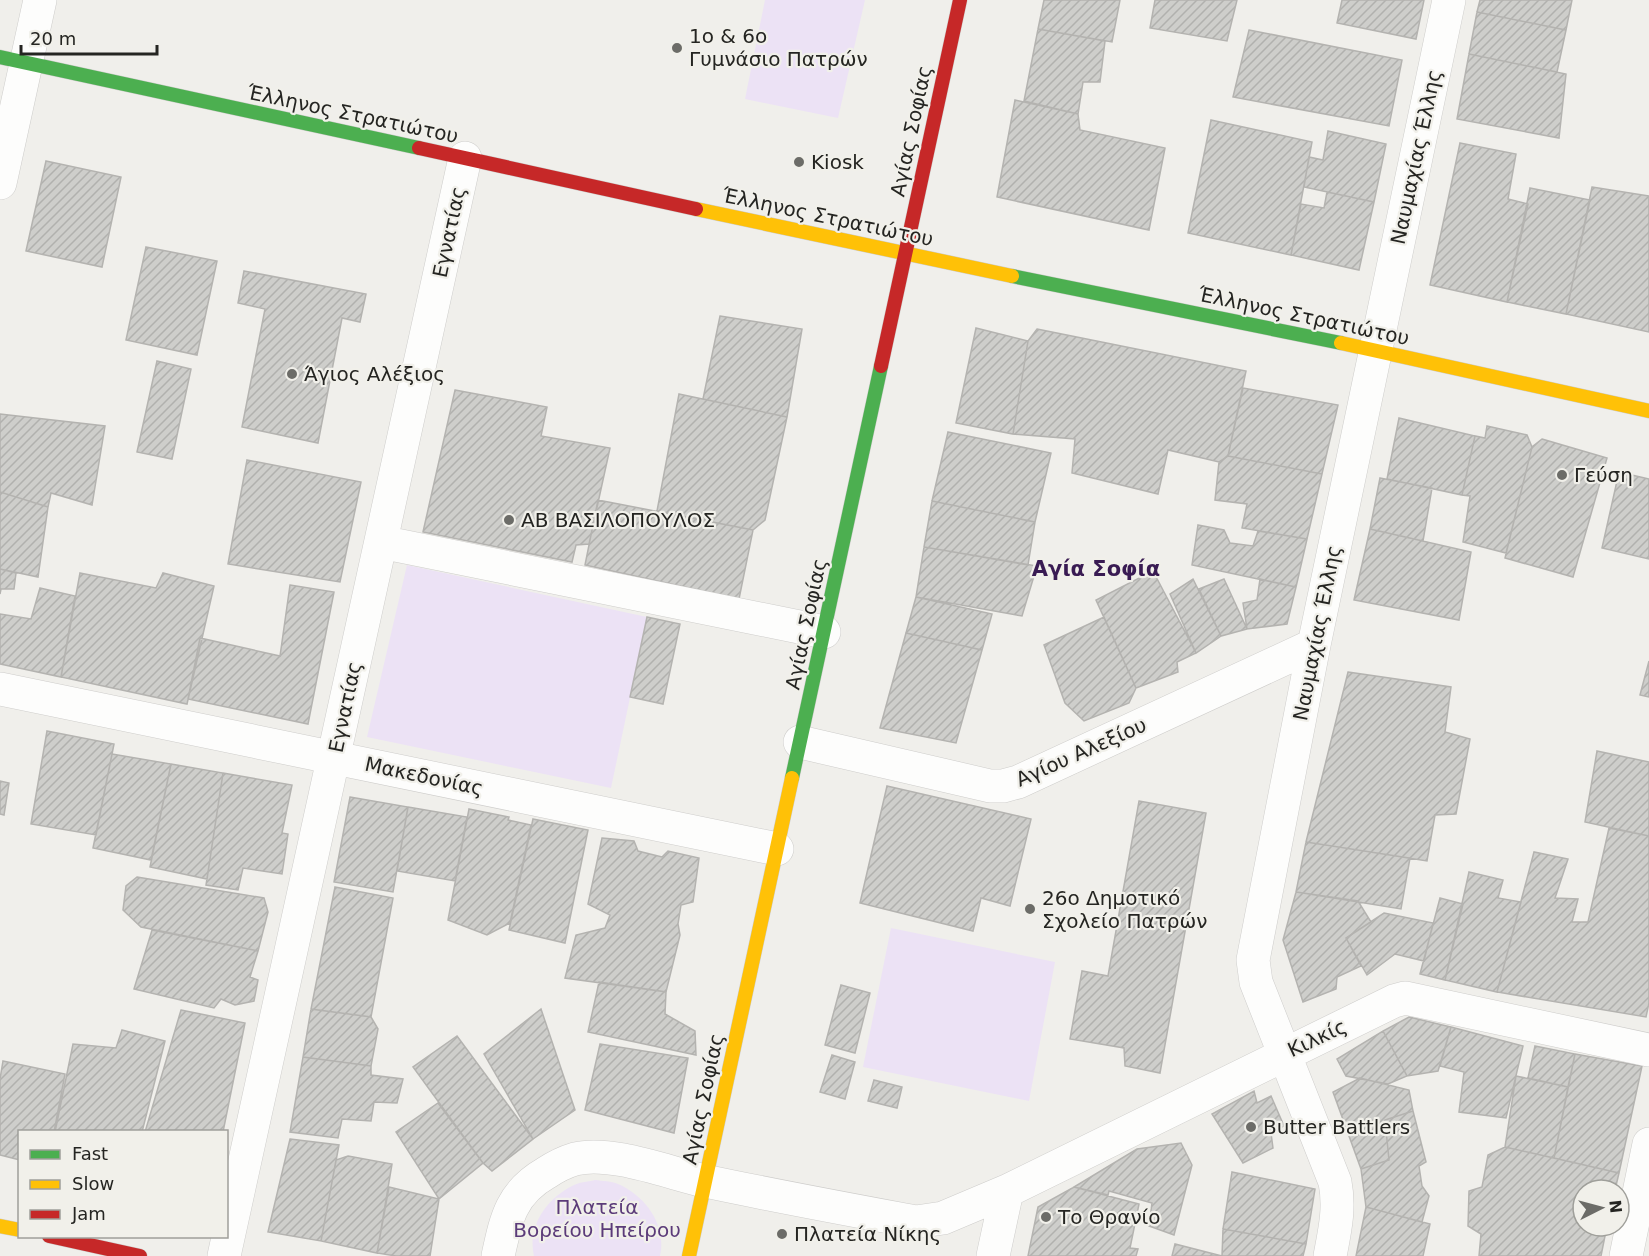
<svg xmlns="http://www.w3.org/2000/svg" width="1649" height="1256" font-family="'DejaVu Sans',sans-serif">
<style>
.green{fill:#ece2f5}
.building{fill:url(#building-hatch);stroke:#b4b3b0;stroke-width:1.5}
.lines{fill:none;stroke-linecap:round;stroke-linejoin:round}
.street-casing{stroke:#cecdcb;stroke-width:34}
.fast-casing{stroke:#cecdcb;stroke-width:15}
.slow-casing{stroke:#cecdcb;stroke-width:15}
.jam-casing{stroke:#cecdcb;stroke-width:15}
.street{stroke:#fdfdfc;stroke-width:33}
.fast{stroke:#4caf50;stroke-width:14}
.slow{stroke:#ffc107;stroke-width:14}
.jam{stroke:#c62828;stroke-width:14}
.poi-dot{fill:#6c6c68;stroke:#f1f0ea;stroke-width:2}
.labels{text-anchor:middle;dominant-baseline:central;stroke-width:4.5;stroke-linejoin:round;paint-order:stroke}
.poi-label{font-size:20px;fill:#252522;stroke:#f1f0ea;text-anchor:start}
.street-label{font-size:20px;fill:#252522;stroke:#f1f0ea}
.park-label{font-size:20px;fill:#5b3b79;stroke:#f1f0ea}
.neighbourhood-label{font-size:21px;font-weight:bold;fill:#391b53;stroke:#f1f0ea}
</style>
<defs>
<pattern id="building-hatch" width="6" height="6" patternUnits="userSpaceOnUse" patternTransform="scale(1.5)"><rect width="6" height="6" fill="#cececb"/><path d="M-1 1l2-2M0 6l6-6M5 7l2-2" fill="none" stroke="#b1b1ae"/></pattern>
</defs>
<rect width="100%" height="100%" fill="#f0efeb"/>
<path class="green" d="M 765,0 L 865,0 L 838,118 L 745,99 Z
M 407,565 L 647,617 L 611,788 L 367,737 Z
M 891,928 L 1055,962 L 1029,1101 L 863,1067 Z
M 595,1180 C 603,1181 611,1181 618,1184 C 646,1196 667,1226 660,1256 L 534,1256 C 527,1227 546,1199 572,1186 C 579,1182 587,1182 595,1180 Z"/>
<path class="building" d="M 1044,0 L 1120,0 L 1112,42 L 1038,29 Z
M 1155,0 L 1237,0 L 1227,41 L 1150,28 Z
M 1342,0 L 1424,0 L 1416,39 L 1337,23 Z
M 1480,0 L 1572,0 L 1566,30 L 1477,12 Z
M 1477,12 L 1566,30 L 1557,72 L 1469,54 Z
M 1038,29 L 1105,41 L 1100,82 L 1083,82 L 1078,114 L 1024,101 Z
M 1249,30 L 1402,60 L 1389,126 L 1233,97 Z
M 1469,54 L 1566,74 L 1559,138 L 1457,119 Z
M 1015,100 L 1078,114 L 1080,130 L 1165,148 L 1149,230 L 997,197 Z
M 1211,120 L 1312,142 L 1291,255 L 1188,233 Z
M 1328,131 L 1386,144 L 1374,202 L 1304,187 L 1309,157 L 1323,160 Z
M 1460,143 L 1516,154 L 1508,199 L 1528,204 L 1507,302 L 1430,285 Z
M 46,161 L 121,177 L 102,267 L 26,251 Z
M 1592,187 L 1649,196 L 1649,332 L 1566,314 Z
M 1530,188 L 1590,200 L 1566,314 L 1507,302 Z
M 1327,192 L 1374,202 L 1359,270 L 1291,255 L 1301,204 L 1324,208 Z
M 146,247 L 217,261 L 197,355 L 126,340 Z
M 244,271 L 366,294 L 360,322 L 342,318 L 318,443 L 242,427 L 265,309 L 238,303 Z
M 720,316 L 802,329 L 787,417 L 703,399 Z
M 976,328 L 1028,341 L 1013,434 L 956,423 Z
M 1037,329 L 1246,371 L 1228,456 L 1219,462 L 1168,450 L 1158,494 L 1072,473 L 1075,439 L 1013,434 L 1028,341 Z
M 157,361 L 191,369 L 172,459 L 137,452 Z
M 1243,388 L 1338,405 L 1322,474 L 1228,456 Z
M 455,390 L 547,407 L 541,436 L 610,448 L 589,544 L 576,545 L 572,562 L 423,532 Z
M 679,394 L 787,417 L 765,520 L 753,530 L 657,511 Z
M 0,414 L 105,426 L 92,505 L 51,493 L 48,507 L 0,492 Z
M 1399,418 L 1475,436 L 1462,495 L 1387,479 Z
M 1487,426 L 1527,435 L 1532,447 L 1506,553 L 1463,542 L 1470,496 L 1462,495 L 1475,436 L 1485,438 Z
M 948,432 L 1051,453 L 1035,522 L 932,501 Z
M 1542,439 L 1607,458 L 1573,577 L 1505,558 L 1532,447 Z
M 1228,456 L 1322,474 L 1307,539 L 1242,528 L 1247,504 L 1215,500 L 1219,462 Z
M 247,460 L 361,482 L 340,582 L 228,564 Z
M 1619,472 L 1649,479 L 1649,559 L 1602,548 Z
M 1380,478 L 1432,488 L 1423,541 L 1370,529 Z
M 0,492 L 48,507 L 38,577 L 0,569 Z
M 598,500 L 753,530 L 739,599 L 585,565 Z
M 932,501 L 1035,522 L 1028,565 L 924,547 Z
M 1198,525 L 1224,530 L 1230,543 L 1253,546 L 1258,531 L 1307,539 L 1296,587 L 1192,565 Z
M 1370,529 L 1471,552 L 1459,620 L 1354,600 Z
M 924,547 L 1037,566 L 1022,616 L 916,597 Z
M 0,569 L 16,573 L 14,589 L 1,589 L 0,594 Z
M 1153,571 L 1196,653 L 1177,662 L 1178,672 L 1136,688 L 1096,600 Z
M 80,573 L 156,588 L 163,573 L 214,586 L 187,704 L 61,677 Z
M 1193,579 L 1221,636 L 1196,653 L 1170,594 Z
M 1224,579 L 1247,629 L 1221,636 L 1199,589 Z
M 1260,579 L 1296,587 L 1287,624 L 1247,629 L 1243,603 L 1257,600 Z
M 290,585 L 334,592 L 308,724 L 188,699 L 200,638 L 280,656 Z
M 40,588 L 75,596 L 61,677 L 0,664 L 0,614 L 31,619 Z
M 916,597 L 992,614 L 982,650 L 906,633 Z
M 647,617 L 680,624 L 663,704 L 630,697 Z
M 1104,617 L 1136,688 L 1129,703 L 1084,721 L 1065,703 L 1044,645 Z
M 906,633 L 982,650 L 956,743 L 880,728 Z
M 1649,661 L 1649,697 L 1640,695 Z
M 1348,672 L 1451,687 L 1445,732 L 1470,739 L 1456,814 L 1435,815 L 1427,861 L 1306,842 Z
M 47,731 L 114,744 L 96,835 L 31,824 Z
M 1597,751 L 1649,762 L 1649,836 L 1585,822 Z
M 112,754 L 171,764 L 151,860 L 93,848 Z
M 171,764 L 223,773 L 207,879 L 150,867 Z
M 223,773 L 292,785 L 282,833 L 288,834 L 282,874 L 243,868 L 238,890 L 206,885 Z
M 0,781 L 9,783 L 4,815 L 0,814 Z
M 887,786 L 1031,819 L 1010,906 L 981,898 L 973,931 L 860,903 Z
M 350,797 L 408,807 L 393,892 L 334,882 Z
M 1139,801 L 1206,813 L 1160,1073 L 1125,1066 L 1124,1048 L 1070,1039 L 1082,971 L 1108,976 Z
M 408,807 L 467,817 L 455,881 L 397,871 Z
M 469,809 L 509,817 L 508,820 L 531,825 L 510,923 L 487,935 L 448,920 Z
M 533,819 L 588,830 L 565,943 L 509,930 Z
M 1609,828 L 1649,836 L 1649,1003 L 1646,1017 L 1497,992 L 1534,852 L 1568,859 L 1555,898 L 1578,899 L 1572,922 L 1588,922 Z
M 602,838 L 634,841 L 638,851 L 662,857 L 668,851 L 699,858 L 693,902 L 681,905 L 678,924 L 680,935 L 666,992 L 565,978 L 576,935 L 605,928 L 610,915 L 588,904 Z
M 1306,842 L 1410,858 L 1401,909 L 1296,892 Z
M 1469,872 L 1503,880 L 1498,898 L 1521,902 L 1497,992 L 1445,980 Z
M 137,877 L 264,898 L 268,912 L 258,951 L 141,927 L 123,910 L 126,886 Z
M 335,887 L 393,898 L 371,1017 L 311,1009 Z
M 1296,892 L 1358,901 L 1371,922 L 1346,938 L 1361,966 L 1337,977 L 1336,989 L 1303,1002 L 1283,940 Z
M 1440,898 L 1463,904 L 1445,980 L 1420,974 Z
M 1384,913 L 1433,923 L 1424,961 L 1395,954 L 1367,975 L 1346,938 Z
M 152,930 L 258,951 L 250,977 L 258,980 L 254,1001 L 235,1005 L 221,999 L 214,1008 L 134,989 Z
M 599,982 L 666,992 L 665,1014 L 695,1031 L 696,1055 L 588,1032 Z
M 841,985 L 870,993 L 855,1053 L 825,1045 Z
M 311,1009 L 371,1017 L 378,1029 L 371,1066 L 303,1057 Z
M 541,1009 L 575,1110 L 533,1139 L 484,1054 Z
M 181,1010 L 245,1023 L 223,1132 L 145,1132 Z
M 1409,1017 L 1451,1027 L 1438,1071 L 1407,1076 L 1383,1031 Z
M 1451,1027 L 1523,1046 L 1506,1118 L 1459,1112 L 1464,1072 L 1440,1066 Z
M 122,1030 L 165,1041 L 142,1132 L 55,1132 L 73,1044 L 116,1048 Z
M 1383,1031 L 1407,1076 L 1388,1084 L 1346,1076 L 1337,1059 Z
M 457,1036 L 533,1139 L 492,1171 L 483,1163 L 413,1067 Z
M 600,1044 L 688,1058 L 674,1133 L 585,1110 Z
M 1535,1046 L 1575,1054 L 1568,1087 L 1528,1078 Z
M 1575,1054 L 1642,1066 L 1619,1173 L 1554,1158 Z
M 832,1055 L 855,1062 L 845,1099 L 820,1092 Z
M 303,1057 L 371,1066 L 371,1075 L 403,1079 L 397,1103 L 374,1102 L 371,1121 L 342,1119 L 338,1138 L 290,1132 Z
M 3,1061 L 65,1074 L 54,1132 L 20,1132 L 20,1160 L 0,1155 L 0,1079 Z
M 1516,1076 L 1568,1087 L 1554,1158 L 1505,1147 Z
M 1360,1078 L 1409,1090 L 1413,1111 L 1385,1120 L 1389,1160 L 1361,1169 L 1333,1092 Z
M 874,1080 L 902,1087 L 897,1108 L 868,1101 Z
M 1254,1091 L 1257,1103 L 1271,1096 L 1284,1126 L 1271,1133 L 1273,1148 L 1243,1163 L 1212,1114 Z
M 438,1103 L 483,1163 L 439,1199 L 396,1132 Z
M 1413,1111 L 1426,1162 L 1419,1166 L 1422,1186 L 1429,1196 L 1422,1222 L 1366,1207 L 1361,1169 L 1389,1160 L 1385,1120 Z
M 290,1139 L 339,1145 L 321,1241 L 268,1232 Z
M 1181,1143 L 1192,1165 L 1174,1235 L 1149,1226 L 1152,1203 L 1109,1191 L 1108,1195 L 1074,1187 L 1137,1149 Z
M 1505,1147 L 1619,1173 L 1615,1190 L 1583,1190 L 1583,1226 L 1607,1226 L 1601,1256 L 1479,1256 L 1481,1234 L 1468,1226 L 1469,1191 L 1482,1187 L 1488,1155 Z
M 348,1156 L 392,1164 L 377,1253 L 321,1241 L 336,1160 Z
M 1232,1172 L 1315,1189 L 1306,1244 L 1223,1229 Z
M 389,1187 L 439,1199 L 430,1256 L 396,1256 L 377,1253 Z
M 1074,1187 L 1139,1204 L 1130,1248 L 1138,1249 L 1136,1256 L 1028,1256 L 1038,1207 Z
M 1366,1207 L 1430,1224 L 1423,1256 L 1356,1256 Z
M 1223,1229 L 1306,1244 L 1303,1256 L 1172,1256 L 1175,1244 L 1222,1256 Z"/>
<g class="lines">
<defs>
<path id="street" d="M 0,183 L 40,0
M 381,542 L 824,632
M 0,689 L 777,849
M 800,742 L 990,786 L 1003,786 L 1018,782 L 1314,645
M 224,1256 L 465,158
M 498,1256 C 506,1219 511,1193 546,1173 C 555,1167 565,1162 575,1159 C 611,1150 669,1173 705,1181 C 775,1196 846,1209 916,1222 L 943,1218 L 1007,1191 L 1394,1001 L 1405,998 L 1649,1050
M 993,1256 L 1007,1191
M 1330,1256 C 1335,1230 1340,1208 1335,1182 L 1256,982 L 1253,960 L 1314,645 L 1449,0
M 1626,1256 L 1649,1144"/>
<path id="fast" d="M 0,57 L 419,148
M 1012,276 L 1341,343
M 792,778 L 881,366"/>
<path id="slow" d="M 696,209 L 1012,276
M 1341,343 L 1649,411
M 0,1226 L 20,1230
M 689,1256 L 792,778"/>
<path id="jam" d="M 419,148 L 696,209
M 881,366 L 960,0
M 49,1236 L 140,1256"/>
</defs>
<use href="#street" class="street-casing"/>
<use href="#fast" class="fast-casing"/>
<use href="#slow" class="slow-casing"/>
<use href="#jam" class="jam-casing"/>
<use href="#street" class="street"/>
<use href="#fast" class="fast"/>
<use href="#slow" class="slow"/>
<use href="#jam" class="jam"/>
</g>
<g class="poi-dot">
<circle cx="677" cy="48" r="6"/>
<circle cx="799" cy="162" r="6"/>
<circle cx="292" cy="374" r="6"/>
<circle cx="1562" cy="475" r="6"/>
<circle cx="509" cy="520" r="6"/>
<circle cx="1030" cy="909" r="6"/>
<circle cx="1251" cy="1127" r="6"/>
<circle cx="1046" cy="1217" r="6"/>
<circle cx="782" cy="1234" r="6"/>
</g>
<g class="labels">
<g class="poi-label">
<text x="689" y="36">1ο &amp; 6ο<tspan x="689" dy="23">Γυμνάσιο Πατρών</tspan></text>
<text x="811" y="162">Kiosk</text>
<text x="304" y="374">Άγιος Αλέξιος</text>
<text x="1574" y="475">Γεύση</text>
<text x="521" y="520">ΑΒ ΒΑΣΙΛΟΠΟΥΛΟΣ</text>
<text x="1042" y="898">26ο Δημοτικό<tspan x="1042" dy="23">Σχολείο Πατρών</tspan></text>
<text x="1263" y="1127">Butter Battlers</text>
<text x="1058" y="1217">Το Θρανίο</text>
<text x="794" y="1234">Πλατεία Νίκης</text>
</g>
<g class="street-label">
<text transform="translate(353 114) rotate(12)">Έλληνος Στρατιώτου</text>
<text transform="translate(911 131) rotate(-78)">Αγίας Σοφίας</text>
<text transform="translate(1416 157) rotate(-78)">Ναυμαχίας Έλλης</text>
<text transform="translate(828 217) rotate(12)">Έλληνος Στρατιώτου</text>
<text transform="translate(449 232) rotate(-78)">Εγνατίας</text>
<text transform="translate(1304 316) rotate(12)">Έλληνος Στρατιώτου</text>
<text transform="translate(806 624) rotate(-78)">Αγίας Σοφίας</text>
<text transform="translate(1317 633) rotate(-79)">Ναυμαχίας Έλλης</text>
<text transform="translate(345 707) rotate(-78)">Εγνατίας</text>
<text transform="translate(1081 752) rotate(-24)">Αγίου Αλεξίου</text>
<text transform="translate(424 776) rotate(12)">Μακεδονίας</text>
<text transform="translate(1317 1038) rotate(-25)">Κιλκίς</text>
<text transform="translate(703 1099) rotate(-78)">Αγίας Σοφίας</text>
</g>
<g class="park-label">
<text x="597" y="1207">Πλατεία<tspan x="597" dy="23">Βορείου Ηπείρου</tspan></text>
</g>
<g class="neighbourhood-label">
<text x="1096" y="569">Αγία Σοφία</text>
</g>
</g>
<rect x="18" y="1130" width="210" height="108" fill="#f1f0ea" stroke="#9f9f9a" stroke-width="1.5"/>
<rect x="30" y="1150" width="30" height="9" fill="#4caf50" stroke="#9f9f9a" stroke-width="1.5"/>
<text x="72" y="1160" font-size="18" fill="#252522">Fast</text>
<rect x="30" y="1180" width="30" height="9" fill="#ffc107" stroke="#9f9f9a" stroke-width="1.5"/>
<text x="72" y="1190" font-size="18" fill="#252522">Slow</text>
<rect x="30" y="1210" width="30" height="9" fill="#c62828" stroke="#9f9f9a" stroke-width="1.5"/>
<text x="72" y="1220" font-size="18" fill="#252522">Jam</text>
<g transform="translate(1601 1208) rotate(84)"><circle r="28" fill="#f1f0ea" stroke="#9f9f9a" stroke-width="1.5"/>
<path d="M0-4.5L10 22L0 15L-10 22Z" fill="#6c6c68"/>
<text y="-9" font-size="16" font-weight="bold" text-anchor="middle" fill="#252522">N</text>
</g>
<path d="M21 45v9h136v-9" fill="none" stroke="#252522" stroke-width="3"/>
<text x="30" y="45" font-size="18" fill="#252522" stroke="#f1f0ea" stroke-width="4.5" paint-order="stroke">20 m</text>
</svg>
